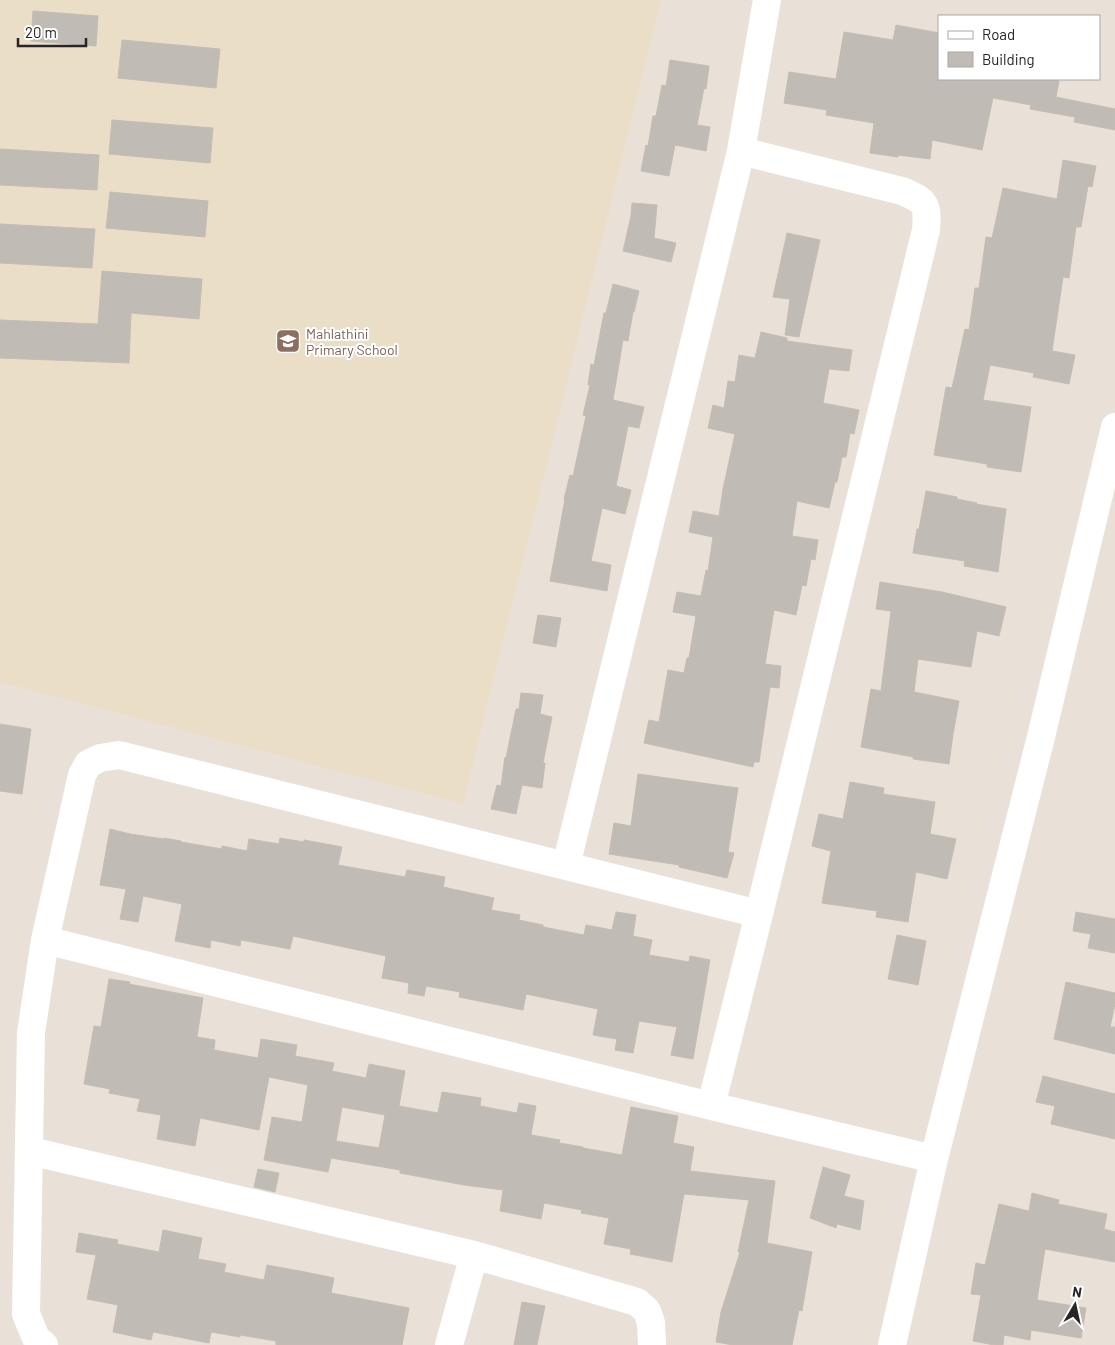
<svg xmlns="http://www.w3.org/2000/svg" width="1115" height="1345" font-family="Barlow,sans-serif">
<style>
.education{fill:#ebdec7}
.building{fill:#c1bbb5;stroke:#c4bdb2;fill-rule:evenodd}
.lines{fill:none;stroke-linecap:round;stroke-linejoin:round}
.minor{stroke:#fff;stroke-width:28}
.labels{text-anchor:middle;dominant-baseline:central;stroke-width:4;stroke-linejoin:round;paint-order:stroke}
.education-label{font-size:14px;fill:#785e54;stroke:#fff;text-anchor:start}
</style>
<rect width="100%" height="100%" fill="#e9e1d8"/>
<path class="education" d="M 0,0 L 661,0 L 463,804 L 0,682 Z"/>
<path class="building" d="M 33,11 L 98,16 L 96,46 L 31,41 Z
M 896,25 L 939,33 L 939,79 L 1049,79 L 1059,81 L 1056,97 L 1115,109 L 1115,130 L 1074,122 L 1075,117 L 1030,109 L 1031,105 L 993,98 L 982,150 L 932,140 L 930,159 L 898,155 L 898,157 L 870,153 L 874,123 L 826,115 L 827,110 L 784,103 L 789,72 L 836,79 L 844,32 L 893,40 Z
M 122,40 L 220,49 L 216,88 L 118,78 Z
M 670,60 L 709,66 L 706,89 L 704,88 L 697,125 L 710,127 L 706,151 L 675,145 L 669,176 L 641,171 L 646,145 L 648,146 L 653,116 L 656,116 L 662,85 L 666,86 Z
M 112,120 L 213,128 L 210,163 L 109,154 Z
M 0,149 L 99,155 L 97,190 L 0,185 Z
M 1063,160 L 1096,166 L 1092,187 L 1088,186 L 1081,227 L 1076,227 L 1069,278 L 1063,277 L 1052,351 L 1075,355 L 1069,384 L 1033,377 L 1034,373 L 990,365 L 983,400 L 1031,407 L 1021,472 L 987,467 L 987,464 L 934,455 L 946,387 L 952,388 L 965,329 L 969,330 L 975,288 L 979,288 L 986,237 L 992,238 L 1003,188 L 1057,199 Z
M 110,192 L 208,201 L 205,237 L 106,228 Z
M 632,203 L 657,205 L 654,238 L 676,243 L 671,262 L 623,251 L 631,216 Z
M 0,224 L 95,229 L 92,268 L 0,263 Z
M 787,233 L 820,240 L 799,337 L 785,335 L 790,299 L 773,297 Z
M 102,271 L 202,279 L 199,319 L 131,313 L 129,363 L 0,358 L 0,320 L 98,324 Z
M 613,284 L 639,291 L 634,312 L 633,312 L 628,341 L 623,340 L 613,400 L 644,407 L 639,428 L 628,426 L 616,486 L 631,490 L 625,514 L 602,508 L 591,561 L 611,565 L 607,591 L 550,581 L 565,499 L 564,499 L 570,475 L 573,476 L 586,416 L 583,415 L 590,385 L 588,385 L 591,364 L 594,365 L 604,313 L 606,313 Z
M 761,332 L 787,338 L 787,341 L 852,350 L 849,371 L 829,369 L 823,403 L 859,410 L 854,434 L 850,433 L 846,457 L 842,457 L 837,482 L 835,482 L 829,508 L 797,501 L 792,536 L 818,540 L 815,560 L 811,559 L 806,586 L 802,585 L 796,615 L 774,610 L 765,664 L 781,666 L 779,688 L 770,687 L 759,762 L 754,762 L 753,767 L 644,743 L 649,720 L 659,722 L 668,670 L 684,673 L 687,658 L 689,658 L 696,616 L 673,612 L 677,592 L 701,596 L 706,570 L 708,571 L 713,537 L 689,532 L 693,511 L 719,516 L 723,489 L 735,434 L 708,428 L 713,405 L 724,408 L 728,381 L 735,382 L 739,355 L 755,358 Z
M 926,491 L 957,497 L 957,499 L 977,503 L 976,504 L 1006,509 L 998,572 L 964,566 L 965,561 L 913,553 L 917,529 L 919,529 Z
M 880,582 L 942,592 L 1006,607 L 999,636 L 977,631 L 971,667 L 918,659 L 914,692 L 959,701 L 953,734 L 949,764 L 913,759 L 913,757 L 861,747 L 871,689 L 881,691 L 891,611 L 876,609 Z
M 538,615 L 561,618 L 556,647 L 533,643 Z
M 521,693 L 543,695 L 540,714 L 552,717 L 543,763 L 545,763 L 542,788 L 522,785 L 516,814 L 491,809 L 497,785 L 501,786 L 505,757 L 506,758 L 516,709 L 519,709 Z
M 0,724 L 31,729 L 22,794 L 0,791 Z
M 638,774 L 738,788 L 728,852 L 734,853 L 727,878 L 679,867 L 679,865 L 609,854 L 614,823 L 631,826 Z
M 850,782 L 884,788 L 883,794 L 935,802 L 930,834 L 956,839 L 947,879 L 916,872 L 908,922 L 876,917 L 877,911 L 822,903 L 831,851 L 812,846 L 819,814 L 843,819 Z
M 110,829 L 130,834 L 164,839 L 164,838 L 181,841 L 181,842 L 222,849 L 222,846 L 247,851 L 249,839 L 279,844 L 280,838 L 304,842 L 304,840 L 342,847 L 338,865 L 405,877 L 407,870 L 445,877 L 443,887 L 494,898 L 491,910 L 520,915 L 519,920 L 543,925 L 543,927 L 584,935 L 586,925 L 612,930 L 616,912 L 636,915 L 633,936 L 652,940 L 649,955 L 689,962 L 690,956 L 710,960 L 693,1059 L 671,1055 L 677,1027 L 639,1021 L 633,1053 L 615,1050 L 617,1039 L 593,1035 L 598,1009 L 526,994 L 523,1010 L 459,997 L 460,992 L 426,986 L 424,996 L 408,993 L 409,983 L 382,978 L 386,956 L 293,936 L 290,949 L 241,940 L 240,946 L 211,940 L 210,948 L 175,941 L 182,904 L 143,896 L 138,922 L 120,919 L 126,889 L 100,885 Z
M 1076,912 L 1115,919 L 1115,953 L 1088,948 L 1091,934 L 1073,931 Z
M 897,935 L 926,941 L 918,985 L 888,979 Z
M 109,979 L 130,982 L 129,984 L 203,998 L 197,1037 L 215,1040 L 214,1050 L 258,1058 L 261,1039 L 297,1045 L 295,1056 L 334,1063 L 332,1071 L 366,1078 L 369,1064 L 405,1071 L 399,1106 L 438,1113 L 442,1092 L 481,1098 L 480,1106 L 517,1113 L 519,1103 L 536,1106 L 531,1135 L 560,1140 L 559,1143 L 583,1147 L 583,1148 L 622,1155 L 631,1107 L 678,1116 L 673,1143 L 694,1147 L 690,1171 L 775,1181 L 767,1243 L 812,1252 L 802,1311 L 799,1310 L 792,1345 L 733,1345 L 716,1342 L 721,1312 L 740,1252 L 738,1252 L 749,1200 L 684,1194 L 672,1262 L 630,1254 L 631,1249 L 604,1244 L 609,1218 L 581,1213 L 582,1210 L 544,1203 L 541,1219 L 500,1211 L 503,1190 L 464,1185 L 400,1173 L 400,1170 L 331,1158 L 328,1172 L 264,1160 L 272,1117 L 302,1122 L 308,1085 L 269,1077 L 259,1130 L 200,1118 L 195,1146 L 157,1139 L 161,1115 L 137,1111 L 140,1099 L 109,1093 L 110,1089 L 84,1084 L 94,1026 L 101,1027 ZM 342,1107 L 385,1115 L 379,1148 L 336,1141 Z
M 1066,982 L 1115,993 L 1115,1004 L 1110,1027 L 1115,1027 L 1115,1054 L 1054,1039 Z
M 1043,1076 L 1115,1094 L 1115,1139 L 1051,1124 L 1055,1106 L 1036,1102 Z
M 823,1167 L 850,1175 L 844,1196 L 864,1201 L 860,1230 L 837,1224 L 836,1228 L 810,1218 Z
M 258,1169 L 279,1173 L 275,1192 L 254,1187 Z
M 1032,1193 L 1059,1200 L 1058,1204 L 1107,1214 L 1104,1229 L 1115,1232 L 1115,1262 L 1045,1249 L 1037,1300 L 1086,1308 L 1081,1338 L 1031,1330 L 1030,1340 L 1004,1335 L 1003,1345 L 994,1345 L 973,1341 L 981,1295 L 971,1294 L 976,1263 L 985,1265 L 999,1204 L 1029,1211 Z
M 163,1230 L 202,1238 L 198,1259 L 226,1264 L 224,1272 L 264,1280 L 267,1265 L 305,1272 L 334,1278 L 331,1293 L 409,1308 L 402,1345 L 276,1345 L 276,1341 L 240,1335 L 240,1337 L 211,1332 L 209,1343 L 153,1332 L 151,1340 L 113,1332 L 118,1305 L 87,1299 L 96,1255 L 76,1252 L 79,1233 L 118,1240 L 117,1244 L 159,1252 Z
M 522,1302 L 545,1306 L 537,1345 L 514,1345 Z"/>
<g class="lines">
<path class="minor" d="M 566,866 L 741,151 L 767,0
M 45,940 L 711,1106 L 934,1159
M 711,1106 L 759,914 L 926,230 C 928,204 926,201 902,191 L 741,151
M 30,1151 L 474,1255 L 637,1302 L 647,1311 L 651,1323 L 652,1345
M 44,1345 L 36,1338 L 26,1314 L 31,1033 L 45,940 L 82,775 L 88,764 L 100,758 L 119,755 L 759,914
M 449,1345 L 474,1255
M 892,1345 L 934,1159 L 1041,737 L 1115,427"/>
</g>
<defs>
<symbol id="school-square" viewBox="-11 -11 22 22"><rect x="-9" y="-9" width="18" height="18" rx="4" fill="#8d6e63" stroke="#fff"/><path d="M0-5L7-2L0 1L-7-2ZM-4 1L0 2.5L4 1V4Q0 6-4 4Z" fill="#fff"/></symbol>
</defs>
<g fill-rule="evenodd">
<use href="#school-square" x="274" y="327" width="28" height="28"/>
</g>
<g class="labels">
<g class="education-label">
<text x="306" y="333">Mahlathini<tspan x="306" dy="16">Primary School</tspan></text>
</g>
</g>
<rect x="938" y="15" width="162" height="65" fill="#ffffff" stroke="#a8a8a8"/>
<rect x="948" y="31" width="25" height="8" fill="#ffffff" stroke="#a8a8a8"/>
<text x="982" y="40" font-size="15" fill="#262626">Road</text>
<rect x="948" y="52" width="25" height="15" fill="#c1bbb5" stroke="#a8a8a8"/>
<text x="982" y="65" font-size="15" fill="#262626">Building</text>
<g transform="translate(1075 1305) rotate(9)" stroke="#ffffff" stroke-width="4" paint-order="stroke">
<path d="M0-4L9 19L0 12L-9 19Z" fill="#262626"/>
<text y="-8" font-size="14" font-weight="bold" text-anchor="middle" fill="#262626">N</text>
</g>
<path d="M18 38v8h68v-8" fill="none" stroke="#262626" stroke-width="2.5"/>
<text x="25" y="38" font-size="15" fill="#262626" stroke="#ffffff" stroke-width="4" paint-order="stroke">20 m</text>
</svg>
